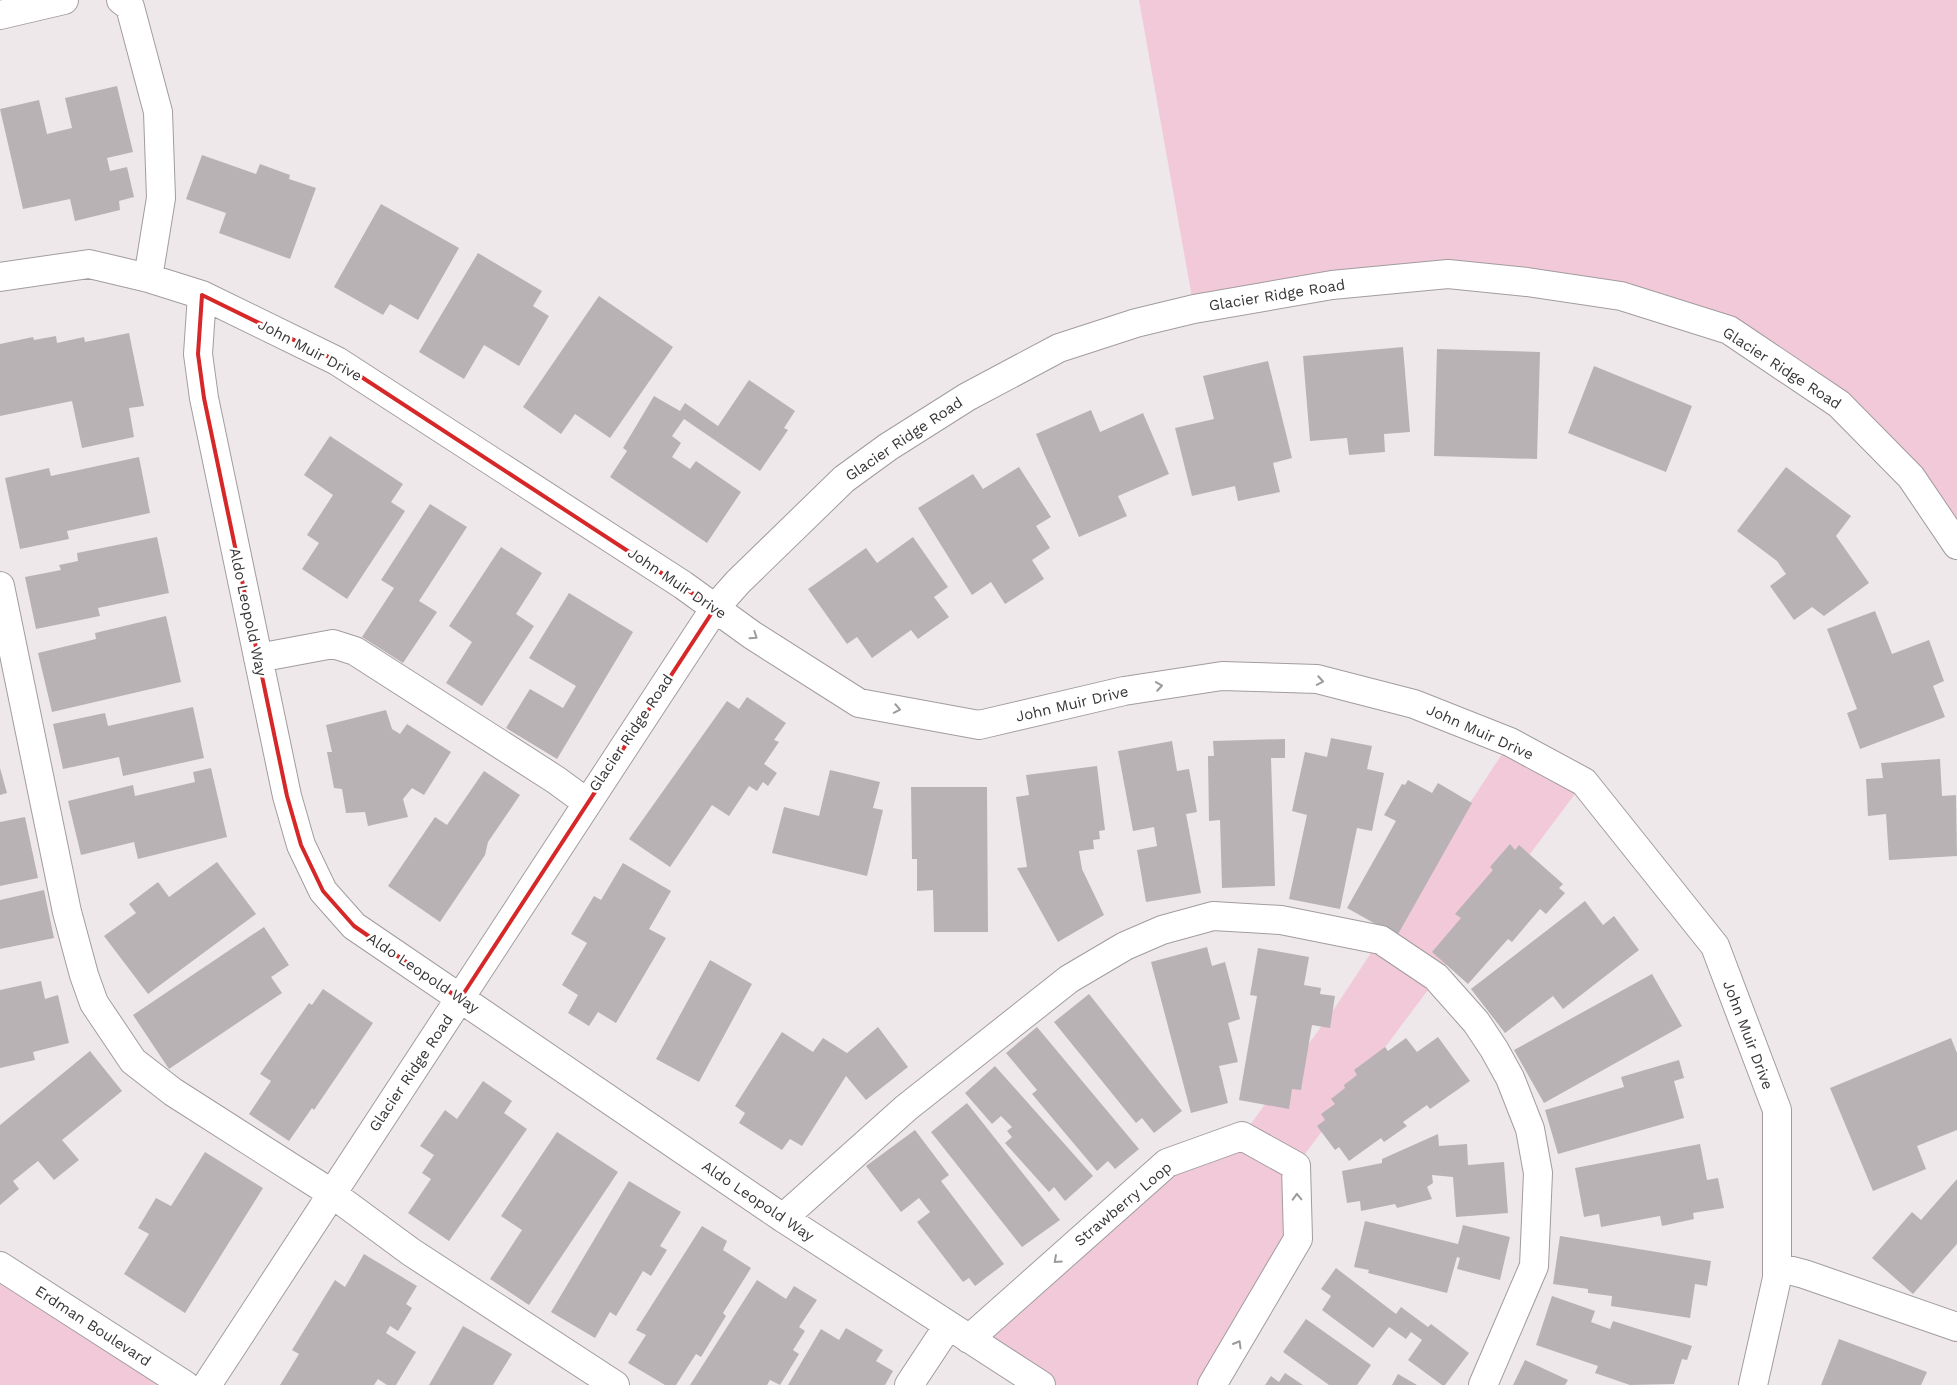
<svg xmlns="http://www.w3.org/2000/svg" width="1957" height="1385" font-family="'Work Sans',sans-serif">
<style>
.green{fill:#f1c9d9}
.building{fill:#b8b2b5}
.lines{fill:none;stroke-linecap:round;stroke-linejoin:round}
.minor-casing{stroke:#a29c9e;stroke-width:30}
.minor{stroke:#fff;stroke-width:28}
.oneway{stroke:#9c9a9a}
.marked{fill:none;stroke:#d62828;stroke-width:4;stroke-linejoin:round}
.labels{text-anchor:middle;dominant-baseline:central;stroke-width:5;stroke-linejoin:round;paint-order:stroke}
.street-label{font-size:15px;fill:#383536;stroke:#fff}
</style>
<rect width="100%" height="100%" fill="#efe8eb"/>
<path class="green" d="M 1139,0 L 1957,0 L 1957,545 L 1911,477 L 1729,330 L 1448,274 L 1194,309 Z
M 1510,742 L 1584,782 L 1296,1166 L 1298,1239 L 1212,1385 L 1042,1385 L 970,1339 L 1167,1163 L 1242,1136 L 1334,1009 Z
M 0,1266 L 185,1385 L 0,1385 Z"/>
<path class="building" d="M 117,86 L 133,152 L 107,158 L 110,171 L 127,167 L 134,197 L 119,201 L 120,210 L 75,221 L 70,199 L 23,209 L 0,109 L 39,100 L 47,134 L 72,128 L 65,98 Z
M 202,155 L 256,174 L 260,164 L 290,175 L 289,179 L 316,188 L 290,259 L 219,233 L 226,213 L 186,199 Z
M 381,204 L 459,248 L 418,320 L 390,304 L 383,315 L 334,287 Z
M 478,253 L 542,291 L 533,306 L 549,316 L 519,366 L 484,345 L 464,379 L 419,352 Z
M 599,296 L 673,347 L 610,438 L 575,414 L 561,434 L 523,407 Z
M 129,333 L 144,406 L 129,408 L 134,437 L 82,448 L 72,401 L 0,416 L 0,344 L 33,337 L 34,340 L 56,336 L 57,343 L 84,337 L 85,342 Z
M 1403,347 L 1410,432 L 1384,434 L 1385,452 L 1349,455 L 1347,438 L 1310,441 L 1303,356 Z
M 1437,349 L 1540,352 L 1537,459 L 1434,456 Z
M 1268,361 L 1292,458 L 1273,463 L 1280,492 L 1238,501 L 1235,486 L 1192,496 L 1175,428 L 1214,419 L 1203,376 Z
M 1594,366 L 1692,406 L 1666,472 L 1568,433 Z
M 749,380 L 795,411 L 784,428 L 788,430 L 760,471 L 684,419 L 672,436 L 681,443 L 672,457 L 690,469 L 696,461 L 741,492 L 707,543 L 610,477 L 627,451 L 623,448 L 654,396 L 680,411 L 685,403 L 718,426 Z
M 1091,410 L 1100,432 L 1143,413 L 1169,474 L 1118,496 L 1127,516 L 1079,537 L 1036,434 Z
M 330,436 L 403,484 L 391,502 L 405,511 L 347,599 L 302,569 L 319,543 L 307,535 L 333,495 L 304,475 Z
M 139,457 L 150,513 L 67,531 L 69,539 L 20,549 L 5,478 L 49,468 L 51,476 Z
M 1019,467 L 1051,517 L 1036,526 L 1050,548 L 1032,560 L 1044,579 L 1005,604 L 991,582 L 972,595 L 918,508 L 973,474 L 983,489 Z
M 1786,467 L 1851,516 L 1836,536 L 1869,583 L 1824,616 L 1812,607 L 1794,620 L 1770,586 L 1786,574 L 1777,561 L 1737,531 Z
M 430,504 L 467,527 L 419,601 L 437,612 L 403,663 L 362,637 L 394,588 L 381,580 Z
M 157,537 L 169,593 L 98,608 L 100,616 L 36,629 L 25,577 L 61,570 L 59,565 L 78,561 L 77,553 Z
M 913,537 L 948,587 L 934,597 L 949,617 L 918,639 L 911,630 L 872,658 L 857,637 L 847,644 L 808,589 L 866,548 L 877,563 Z
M 501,547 L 542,573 L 516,614 L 534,626 L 482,706 L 446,683 L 472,642 L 449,626 Z
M 569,593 L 633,632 L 557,759 L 506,728 L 530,689 L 563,708 L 576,686 L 529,658 Z
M 1875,611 L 1892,654 L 1929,640 L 1944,681 L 1933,686 L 1945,717 L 1860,749 L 1847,713 L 1857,709 L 1827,629 Z
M 166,616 L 181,682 L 52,712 L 38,653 L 96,639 L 95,633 Z
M 747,697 L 786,723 L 774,740 L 779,742 L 764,764 L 777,773 L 768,786 L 763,782 L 757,791 L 749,786 L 729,816 L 712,805 L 670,867 L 629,839 L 727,701 L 739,709 Z
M 193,707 L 204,758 L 123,776 L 119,757 L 63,769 L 53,724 L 105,713 L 108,726 Z
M 386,710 L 392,729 L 400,734 L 407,724 L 451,752 L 424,795 L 412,788 L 403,799 L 408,817 L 368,826 L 365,812 L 346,813 L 342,789 L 334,788 L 327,752 L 332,752 L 326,725 Z
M 1331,738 L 1372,746 L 1367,769 L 1384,773 L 1372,831 L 1357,828 L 1340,909 L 1289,899 L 1307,815 L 1292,811 L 1305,752 L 1327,757 Z
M 1285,739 L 1285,758 L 1271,758 L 1275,886 L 1222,888 L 1220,820 L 1209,821 L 1208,756 L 1214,756 L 1213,741 Z
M 1172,741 L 1177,771 L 1189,769 L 1197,812 L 1186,814 L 1201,893 L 1146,902 L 1137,850 L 1157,846 L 1154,827 L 1133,831 L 1118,751 Z
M 1940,759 L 1942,796 L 1956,795 L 1957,856 L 1889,860 L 1886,814 L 1868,816 L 1866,779 L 1883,778 L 1881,763 Z
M 1097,766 L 1105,830 L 1099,831 L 1100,839 L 1093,840 L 1094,849 L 1079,851 L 1082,869 L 1104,915 L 1058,942 L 1017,868 L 1027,867 L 1016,797 L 1029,795 L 1026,775 Z
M 0,768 L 7,793 L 0,795 Z
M 211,768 L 227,837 L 138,859 L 134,842 L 81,855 L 68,801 L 133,785 L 135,796 L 195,782 L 193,772 Z
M 830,770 L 880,782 L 873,808 L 883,810 L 867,876 L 772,853 L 784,807 L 819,816 Z
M 484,771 L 520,795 L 488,842 L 485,855 L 440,922 L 388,886 L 435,817 L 447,825 Z
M 1408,780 L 1432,793 L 1438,783 L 1472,803 L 1397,936 L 1347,908 L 1396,821 L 1384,815 L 1402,784 L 1405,785 Z
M 911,787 L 987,787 L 988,932 L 934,932 L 933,890 L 917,891 L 917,859 L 912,859 Z
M 25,817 L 38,878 L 0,886 L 0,822 Z
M 1510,844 L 1515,850 L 1519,845 L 1563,884 L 1559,888 L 1565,893 L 1546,914 L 1540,909 L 1512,942 L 1508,939 L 1468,984 L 1432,952 L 1461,918 L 1455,914 L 1493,870 L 1490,867 Z
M 217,862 L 256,914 L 148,994 L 104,936 L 136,913 L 129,904 L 158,882 L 169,897 Z
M 623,863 L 671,891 L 649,929 L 666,938 L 616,1023 L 598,1012 L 589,1026 L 568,1013 L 578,995 L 562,985 L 587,943 L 571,934 L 594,896 L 601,900 Z
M 44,890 L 54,938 L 0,949 L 0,900 Z
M 1585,901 L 1603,925 L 1614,916 L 1639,950 L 1563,1009 L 1553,996 L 1505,1033 L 1471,989 Z
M 264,927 L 289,965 L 271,977 L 282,993 L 169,1069 L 133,1015 Z
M 1207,947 L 1212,966 L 1225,962 L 1240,1019 L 1228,1023 L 1238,1062 L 1219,1066 L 1228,1103 L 1191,1113 L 1151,962 Z
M 1258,948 L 1309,957 L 1304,985 L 1321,988 L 1320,994 L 1335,996 L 1330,1028 L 1312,1025 L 1301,1090 L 1292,1089 L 1289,1109 L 1239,1100 L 1257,996 L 1250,995 Z
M 710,960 L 752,984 L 699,1082 L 656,1059 Z
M 1652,974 L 1682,1026 L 1544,1103 L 1514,1050 Z
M 41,981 L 45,999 L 58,995 L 69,1043 L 33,1052 L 35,1060 L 0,1068 L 0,990 Z
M 323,989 L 373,1023 L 314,1110 L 312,1108 L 289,1141 L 249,1114 L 271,1081 L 260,1074 L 309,1003 L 312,1005 Z
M 1089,994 L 1182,1111 L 1154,1133 L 1142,1118 L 1136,1123 L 1054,1022 Z
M 878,1027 L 908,1067 L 866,1100 L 846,1076 L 802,1146 L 790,1139 L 782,1150 L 739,1123 L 745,1113 L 735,1106 L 782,1032 L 813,1052 L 823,1038 L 847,1053 Z
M 1037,1027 L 1139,1149 L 1115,1169 L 1108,1161 L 1097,1171 L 1032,1094 L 1037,1090 L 1006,1053 Z
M 1438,1037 L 1470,1081 L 1430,1109 L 1427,1105 L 1403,1122 L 1407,1126 L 1384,1142 L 1381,1138 L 1349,1161 L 1339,1147 L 1335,1150 L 1317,1126 L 1325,1120 L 1321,1114 L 1335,1104 L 1331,1099 L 1345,1088 L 1344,1085 L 1357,1075 L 1354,1070 L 1385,1047 L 1388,1051 L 1406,1038 L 1417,1052 Z
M 1951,1038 L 1957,1053 L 1957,1130 L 1917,1146 L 1926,1169 L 1873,1191 L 1830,1088 Z
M 90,1051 L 122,1091 L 62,1140 L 79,1160 L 54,1180 L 38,1161 L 13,1181 L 19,1189 L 0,1205 L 0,1125 Z
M 1679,1060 L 1684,1078 L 1674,1081 L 1684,1118 L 1558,1154 L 1545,1110 L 1624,1087 L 1621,1077 Z
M 995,1066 L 1093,1176 L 1065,1201 L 1054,1187 L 1049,1192 L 1005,1143 L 1012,1137 L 1007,1131 L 1012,1127 L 1001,1116 L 992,1124 L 965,1093 Z
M 483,1081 L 512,1101 L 504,1113 L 527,1129 L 449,1241 L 408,1213 L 431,1179 L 422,1173 L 434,1155 L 420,1146 L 445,1110 L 457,1119 Z
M 967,1103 L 1060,1220 L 1022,1247 L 931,1132 Z
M 915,1130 L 949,1175 L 941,1181 L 1004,1264 L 975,1286 L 969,1278 L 963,1282 L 917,1222 L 930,1212 L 919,1198 L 901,1212 L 866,1166 Z
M 557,1132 L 618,1172 L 529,1305 L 490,1279 L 522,1230 L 501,1216 Z
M 1438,1134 L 1439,1146 L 1467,1144 L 1468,1165 L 1504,1162 L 1508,1213 L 1456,1217 L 1453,1177 L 1432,1175 L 1433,1183 L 1427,1187 L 1432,1199 L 1397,1208 L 1395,1204 L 1361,1211 L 1360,1201 L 1347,1203 L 1342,1171 L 1382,1163 L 1382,1159 Z
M 1700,1144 L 1707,1180 L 1718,1178 L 1724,1208 L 1693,1213 L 1694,1219 L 1662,1226 L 1660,1216 L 1601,1227 L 1599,1214 L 1584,1217 L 1575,1168 Z
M 205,1152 L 263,1188 L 185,1313 L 124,1274 L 149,1234 L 138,1228 L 156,1198 L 171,1206 Z
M 1957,1179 L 1957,1244 L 1913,1294 L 1872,1258 L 1912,1212 L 1921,1220 Z
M 629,1181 L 681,1212 L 660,1246 L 667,1250 L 651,1276 L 643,1271 L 616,1316 L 610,1312 L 595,1338 L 551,1312 Z
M 1365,1221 L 1458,1244 L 1463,1225 L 1510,1237 L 1500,1280 L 1457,1269 L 1460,1258 L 1457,1257 L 1447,1293 L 1368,1273 L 1369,1270 L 1354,1267 Z
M 702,1226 L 727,1241 L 723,1250 L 751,1268 L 723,1313 L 726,1316 L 701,1357 L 696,1354 L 676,1385 L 665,1385 L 628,1363 L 646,1335 L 636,1330 Z
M 1560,1236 L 1711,1261 L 1707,1286 L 1695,1284 L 1690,1318 L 1611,1306 L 1612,1296 L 1588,1293 L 1588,1289 L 1553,1284 Z
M 364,1254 L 417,1286 L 406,1304 L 412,1308 L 398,1331 L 390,1326 L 386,1333 L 416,1352 L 396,1385 L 387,1385 L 378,1379 L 374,1385 L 280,1385 L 299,1354 L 292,1350 L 335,1280 L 345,1287 Z
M 1336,1268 L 1396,1314 L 1401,1307 L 1428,1327 L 1431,1324 L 1469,1353 L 1445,1385 L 1442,1385 L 1408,1360 L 1422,1340 L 1411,1332 L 1406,1339 L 1389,1327 L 1373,1348 L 1322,1310 L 1331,1296 L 1321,1289 Z
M 757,1280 L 786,1299 L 794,1286 L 817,1300 L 799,1327 L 805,1331 L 793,1350 L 799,1354 L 780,1385 L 770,1380 L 767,1385 L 690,1385 Z
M 1552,1296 L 1595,1311 L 1591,1322 L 1610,1329 L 1613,1321 L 1692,1346 L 1687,1360 L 1682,1359 L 1674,1384 L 1630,1385 L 1595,1373 L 1598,1366 L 1536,1345 Z
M 1306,1319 L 1371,1365 L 1357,1385 L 1329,1385 L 1283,1352 Z
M 463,1326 L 512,1354 L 493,1385 L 429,1385 Z
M 846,1328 L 883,1350 L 876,1361 L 893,1371 L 885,1385 L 788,1385 L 821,1329 L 839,1340 Z
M 1839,1339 L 1927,1372 L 1921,1385 L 1821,1385 Z
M 1525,1360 L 1568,1380 L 1565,1385 L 1513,1385 Z
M 1285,1373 L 1303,1385 L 1265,1385 L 1271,1376 L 1279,1382 Z
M 1398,1374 L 1417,1385 L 1392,1385 Z"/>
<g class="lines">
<defs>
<path id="minor" d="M 121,0 L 130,7 L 158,112 L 161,198 L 148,278
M 0,15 L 64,0
M 0,277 L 89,264 L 148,278 L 202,295 L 337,361 L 683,585 L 752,635 L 859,703 L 979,725 L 1124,691 L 1222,676 L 1317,679 L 1414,704 L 1510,742 L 1584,782 L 1715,946 L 1777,1110 L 1777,1278 L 1753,1385
M 202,295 L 198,354 L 204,398 L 287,796 L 301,845 L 323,891 L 354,926 L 783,1218 L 1041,1385
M 0,586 L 67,912 L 84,975 L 94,1003 L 133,1061 L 173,1092 L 331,1193 L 411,1252 L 615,1385
M 258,658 L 333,644 L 355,651 L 556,780 L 586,802
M 783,1218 L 906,1108 L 1069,979 L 1125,946 L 1162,930 L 1213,916 L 1281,920 L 1381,940 L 1436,977 L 1476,1022 L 1494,1049 L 1510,1078 L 1530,1129 L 1538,1173 L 1534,1266 L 1483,1385
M 0,1266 L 185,1385
M 1777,1267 L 1804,1274 L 1957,1327
M 969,1339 L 1167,1163 L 1242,1136 L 1296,1166 L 1298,1239 L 1212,1385
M 207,1385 L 715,608 L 738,582 L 844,479 L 888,447 L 967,397 L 1059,348 L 1136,323 L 1194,309 L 1332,285 L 1448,274 L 1527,282 L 1621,296 L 1729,330 L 1839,404 L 1911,477 L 1957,545
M 909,1385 L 948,1326"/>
</defs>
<use href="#minor" class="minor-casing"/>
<use href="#minor" class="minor"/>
</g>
<defs><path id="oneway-chevron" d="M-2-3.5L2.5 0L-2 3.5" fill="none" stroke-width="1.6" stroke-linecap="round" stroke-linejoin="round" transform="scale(1.25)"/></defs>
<g class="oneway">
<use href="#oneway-chevron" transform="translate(754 636) rotate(34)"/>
<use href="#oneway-chevron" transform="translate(1320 681) rotate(10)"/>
<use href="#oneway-chevron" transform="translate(1159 686) rotate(-9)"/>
<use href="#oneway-chevron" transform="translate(897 709) rotate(11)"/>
<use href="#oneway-chevron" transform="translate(1297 1197) rotate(-92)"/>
<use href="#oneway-chevron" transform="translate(1057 1260) rotate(138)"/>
<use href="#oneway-chevron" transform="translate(1238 1344) rotate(-60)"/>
</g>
<path class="marked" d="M 202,295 L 337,361 L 715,608 L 460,999 L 354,926 L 323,891 L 301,845 L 287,796 L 204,398 L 198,354 Z"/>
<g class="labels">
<g class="street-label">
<text transform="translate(1277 295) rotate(-9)">Glacier Ridge Road</text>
<text transform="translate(310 350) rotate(28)">John Muir Drive</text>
<text transform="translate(1782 368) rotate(33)">Glacier Ridge Road</text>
<text transform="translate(904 439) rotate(-34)">Glacier Ridge Road</text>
<text transform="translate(677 583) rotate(34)">John Muir Drive</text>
<text transform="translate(248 612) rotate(78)">Aldo Leopold Way</text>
<text transform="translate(1072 704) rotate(-13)">John Muir Drive</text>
<text transform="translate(1480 732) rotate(24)">John Muir Drive</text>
<text transform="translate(631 733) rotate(-56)">Glacier Ridge Road</text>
<text transform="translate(423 973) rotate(34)">Aldo Leopold Way</text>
<text transform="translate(1748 1035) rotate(69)">John Muir Drive</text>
<text transform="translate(411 1073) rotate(-56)">Glacier Ridge Road</text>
<text transform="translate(758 1201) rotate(34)">Aldo Leopold Way</text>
<text transform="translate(1123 1204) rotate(-40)">Strawberry Loop</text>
<text transform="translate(93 1326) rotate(33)">Erdman Boulevard</text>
</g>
</g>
</svg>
